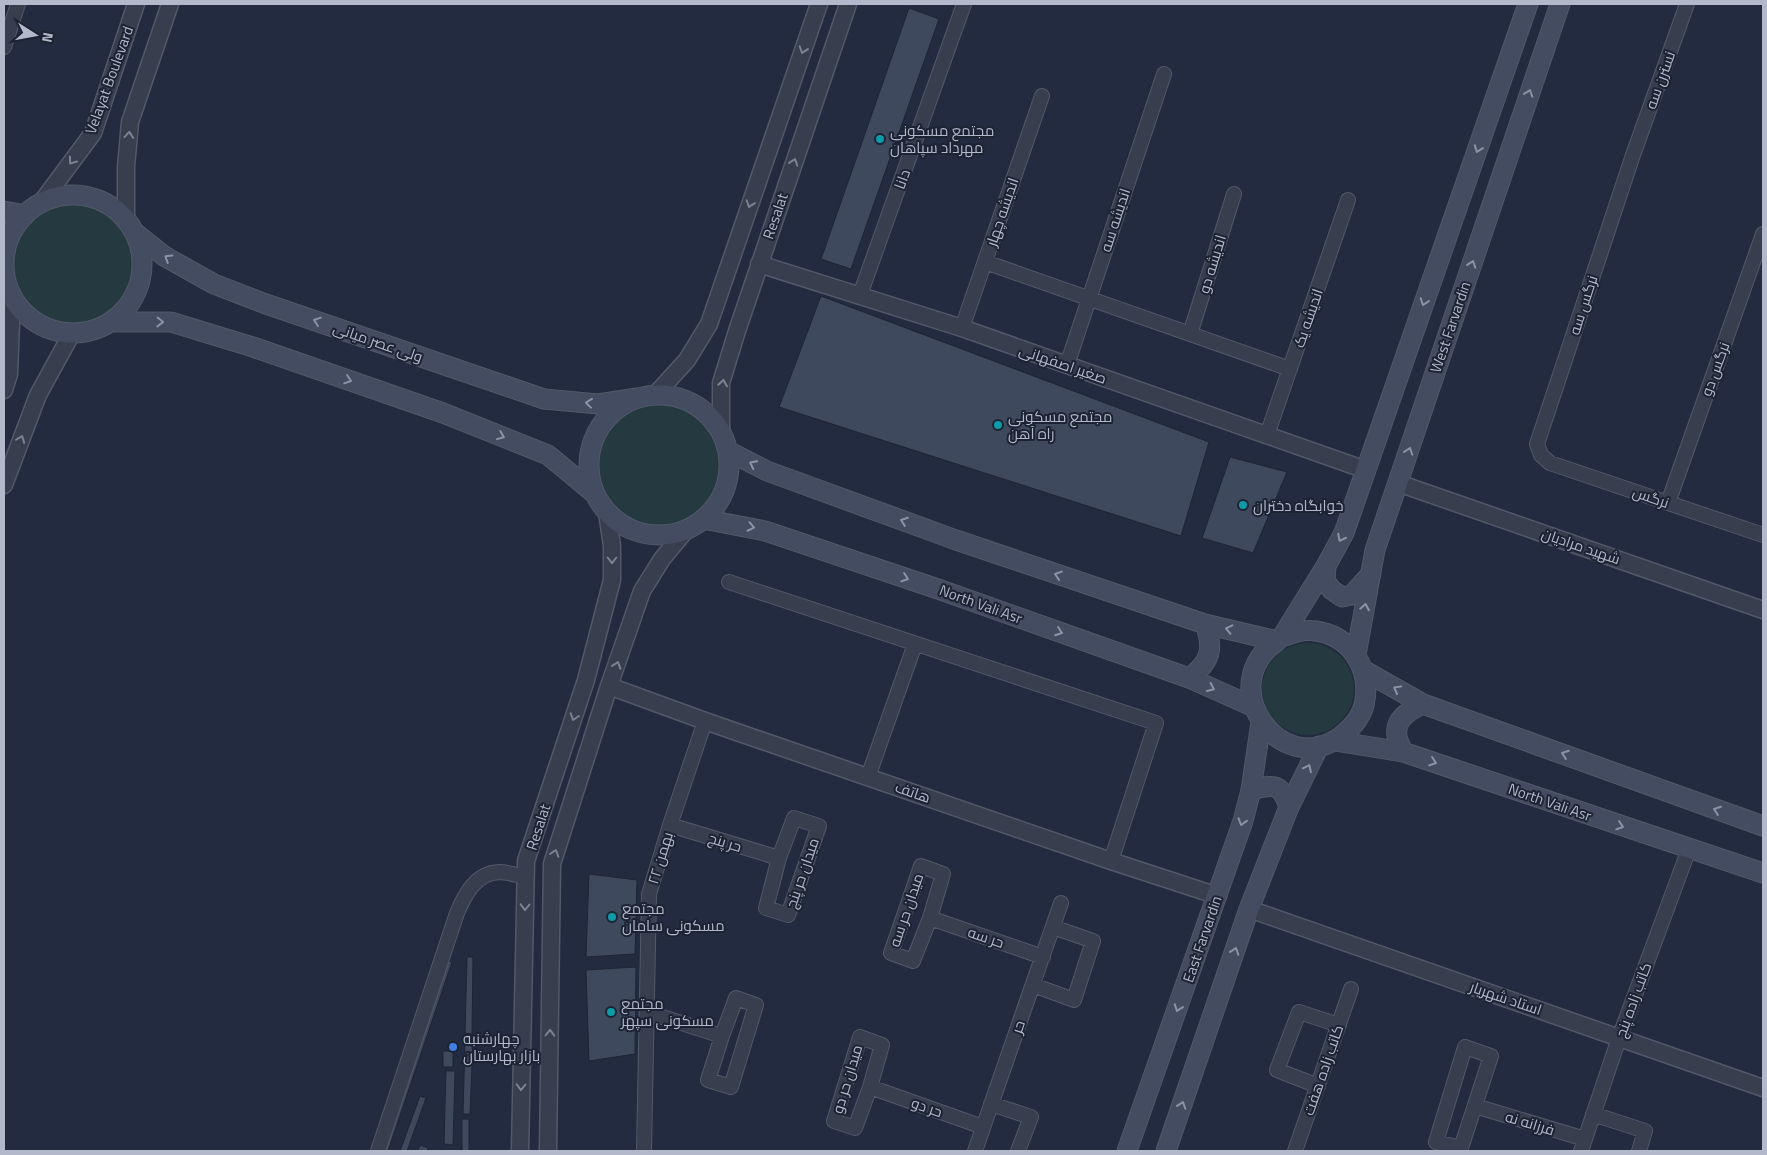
<svg xmlns="http://www.w3.org/2000/svg" width="1767" height="1155" font-family="'Titillium Web',Cairo,sans-serif">
<style>
.green{fill:#243940}
.building{fill:#3e495e;stroke:#1e2535}
.lines{fill:none;stroke-linecap:round;stroke-linejoin:round}
.minor-casing{stroke:#525969;stroke-width:16}
.tertiary-casing{stroke:#525969;stroke-width:19}
.secondary-casing{stroke:#525969;stroke-width:21}
.minor{stroke:#373e4e;stroke-width:14}
.tertiary{stroke:#373e4e;stroke-width:16}
.secondary{stroke:#444c62;stroke-width:19}
.oneway{stroke:#7b8292}
.oneway2{stroke:#8c93a6}
.culture-dot{fill:#0f9aa8;stroke:#1c2333;stroke-width:2}
.shop-dot{fill:#3f7fe0;stroke:#1c2333;stroke-width:2}
.labels{text-anchor:middle;dominant-baseline:central;stroke-width:4;stroke-linejoin:round;paint-order:stroke}
.street-label{font-size:15px;fill:#b2b9ca;stroke:#1c2333}
.poi-label{font-size:15px;fill:#b2b9ca;stroke:#1c2333;text-anchor:start}
</style>
<rect width="100%" height="100%" fill="#222b3f"/>
<path class="green" d="M11 264a61 61 0 1 1 122 0a61 61 0 1 1-122 0Z
M595 465a63 63 0 1 1 126 0a63 63 0 1 1-126 0Z
M1262 689a46 46 0 1 1 92 0a46 46 0 1 1-92 0Z"/>
<path class="building" d="M 909,8 L 939,19 L 851,269 L 821,259 Z
M 821,296 L 1209,442 L 1181,536 L 779,407 Z
M 1230,457 L 1287,472 L 1253,553 L 1202,538 Z
M 589,874 L 637,880 L 635,954 L 586,957 Z
M 467,957 L 473,957 L 472,1034 L 465,1033 Z
M 447,961 L 452,962 L 388,1151 L 382,1151 Z
M 636,967 L 635,1054 L 589,1061 L 586,970 Z
M 465,1040 L 473,1040 L 470,1114 L 463,1114 Z
M 443,1051 L 453,1051 L 453,1067 L 443,1067 Z
M 446,1071 L 455,1071 L 453,1145 L 444,1144 Z
M 420,1096 L 426,1098 L 407,1151 L 400,1151 Z
M 462,1119 L 469,1119 L 469,1151 L 462,1151 Z
M 420,1145 L 428,1148 L 427,1151 L 418,1151 Z"/>
<g class="lines">
<defs>
<path id="minor" d="M 1687,4 L 1633,155 L 1537,444 L 1541,455 L 1550,463 L 1763,535
M 4,47 L 18,4
M 985,262 L 1290,369
M 860,295 L 964,4
M 962,328 L 1042,96
M 1190,334 L 1234,194
M 1067,365 L 1164,74
M 1267,435 L 1348,200
M 1668,503 L 1763,234
M 729,582 L 1156,723 L 1111,861
M 868,777 L 915,644
M 794,818 L 819,826 L 788,915 L 766,908 L 779,858 Z
M 670,825 L 779,858
M 921,866 L 943,874 L 930,918 L 913,961 L 891,953 Z
M 930,918 L 1043,957
M 1033,985 L 1074,1000 L 1093,941 L 1053,927
M 736,998 L 756,1005 L 731,1087 L 708,1080 L 722,1036 Z
M 647,1012 L 722,1036
M 860,1037 L 882,1045 L 870,1087 L 855,1128 L 834,1121 Z
M 1465,1047 L 1491,1056 L 1461,1148 L 1436,1142 Z
M 1318,1086 L 1277,1070 L 1299,1012 L 1339,1025
M 870,1087 L 983,1127
M 991,1104 L 1031,1117 L 1018,1151
M 1475,1106 L 1585,1139
M 1593,1114 L 1645,1131 L 1639,1151
M 378,1151 L 457,913 C 465,894 476,873 499,872 C 507,872 517,875 526,877
M 644,1151 L 649,894 L 670,825 L 705,721
M 975,1151 L 1061,903
M 1295,1151 L 1351,989
M 1581,1151 L 1619,1038 L 1689,849"/>
<path id="tertiary" d="M 41,203 L 93,133 L 136,4
M 126,219 L 126,167 L 130,122 L 170,4
M 759,264 L 962,328 L 1366,470
M 4,390 L 9,374 L 12,297
M 656,394 L 687,360 L 709,324 L 819,4
M 721,432 L 721,383 L 737,331 L 848,4
M 1398,483 L 1763,610
M 4,485 L 38,395 L 72,333
M 609,686 L 705,721 L 1111,861 L 1218,896
M 1249,909 L 1763,1088
M 520,1151 L 526,861 L 586,680 L 612,580 L 612,546 L 607,512
M 548,1151 L 552,864 L 609,686 L 642,591 L 662,559 L 686,530"/>
<path id="secondary" d="M4 264a69 69 0 1 1 138 0a69 69 0 1 1-138 0Z
M 4,211 L 25,215
M 134,232 L 164,256 L 214,284 L 266,304 L 544,399 L 598,404 L 637,398
M 111,322 L 171,322 L 253,347 L 443,413 L 548,455 L 595,494
M589 465a70 70 0 1 1 140 0a70 70 0 1 1-140 0Z
M 728,451 L 767,471 L 956,540 L 1205,624 L 1277,641
M 703,519 L 765,531 L 938,589 L 1189,678 L 1254,707
M 1326,566 L 1325,581 L 1332,590 L 1342,597 L 1352,595 L 1371,574
M 1282,637 L 1326,566 L 1344,533 L 1528,4
M 1277,641 C 1213,685 1280,780 1340,737 C 1352,728 1363,715 1365,700 C 1370,667 1350,636 1316,631 C 1304,629 1293,633 1282,637
M 1356,655 L 1375,550 L 1560,4
M 1363,670 L 1423,704 L 1763,826
M 1189,678 C 1211,662 1214,649 1205,624
M 1335,741 L 1403,752 L 1763,873
M 1403,752 C 1401,747 1398,742 1397,736 C 1394,719 1410,710 1423,704
M 1251,790 C 1274,784 1281,783 1289,807
M 1127,1151 L 1243,821 L 1251,790 L 1261,722
M 1166,1151 L 1249,909 L 1289,807 L 1319,746"/>
</defs>
<use href="#minor" class="minor-casing"/>
<use href="#tertiary" class="tertiary-casing"/>
<use href="#secondary" class="secondary-casing"/>
<use href="#minor" class="minor"/>
<use href="#tertiary" class="tertiary"/>
<use href="#secondary" class="secondary"/>
</g>
<defs><path id="oneway-chevron" d="M-2-3.5L2.5 0L-2 3.5" fill="none" stroke-width="1.6" stroke-linecap="round" stroke-linejoin="round" transform="scale(1.25)"/></defs>
<g class="oneway">
<use href="#oneway-chevron" transform="translate(803 50) rotate(109)"/>
<use href="#oneway-chevron" transform="translate(129 135) rotate(-85)"/>
<use href="#oneway-chevron" transform="translate(72 161) rotate(126)"/>
<use href="#oneway-chevron" transform="translate(794 162) rotate(-71)"/>
<use href="#oneway-chevron" transform="translate(750 204) rotate(109)"/>
<use href="#oneway-chevron" transform="translate(723 383) rotate(-81)"/>
<use href="#oneway-chevron" transform="translate(21 439) rotate(-69)"/>
<use href="#oneway-chevron" transform="translate(612 560) rotate(90)"/>
<use href="#oneway-chevron" transform="translate(617 665) rotate(-71)"/>
<use href="#oneway-chevron" transform="translate(574 717) rotate(108)"/>
<use href="#oneway-chevron" transform="translate(555 853) rotate(-72)"/>
<use href="#oneway-chevron" transform="translate(525 907) rotate(91)"/>
<use href="#oneway-chevron" transform="translate(550 1033) rotate(-89)"/>
<use href="#oneway-chevron" transform="translate(521 1087) rotate(91)"/>
</g>
<g class="oneway2">
<use href="#oneway-chevron" transform="translate(1529 93) rotate(-71)"/>
<use href="#oneway-chevron" transform="translate(1478 149) rotate(110)"/>
<use href="#oneway-chevron" transform="translate(168 258) rotate(-148)"/>
<use href="#oneway-chevron" transform="translate(1472 264) rotate(-71)"/>
<use href="#oneway-chevron" transform="translate(1424 302) rotate(109)"/>
<use href="#oneway-chevron" transform="translate(317 321) rotate(-161)"/>
<use href="#oneway-chevron" transform="translate(160 322) rotate(1)"/>
<use href="#oneway-chevron" transform="translate(348 380) rotate(19)"/>
<use href="#oneway-chevron" transform="translate(589 403) rotate(-174)"/>
<use href="#oneway-chevron" transform="translate(501 436) rotate(22)"/>
<use href="#oneway-chevron" transform="translate(1409 451) rotate(-71)"/>
<use href="#oneway-chevron" transform="translate(753 464) rotate(-153)"/>
<use href="#oneway-chevron" transform="translate(904 521) rotate(-160)"/>
<use href="#oneway-chevron" transform="translate(751 527) rotate(12)"/>
<use href="#oneway-chevron" transform="translate(1341 538) rotate(117)"/>
<use href="#oneway-chevron" transform="translate(1058 575) rotate(-162)"/>
<use href="#oneway-chevron" transform="translate(905 578) rotate(19)"/>
<use href="#oneway-chevron" transform="translate(1365 607) rotate(-80)"/>
<use href="#oneway-chevron" transform="translate(1229 629) rotate(-167)"/>
<use href="#oneway-chevron" transform="translate(1059 632) rotate(20)"/>
<use href="#oneway-chevron" transform="translate(1211 688) rotate(25)"/>
<use href="#oneway-chevron" transform="translate(1397 689) rotate(-151)"/>
<use href="#oneway-chevron" transform="translate(1565 754) rotate(-160)"/>
<use href="#oneway-chevron" transform="translate(1433 762) rotate(19)"/>
<use href="#oneway-chevron" transform="translate(1308 768) rotate(-64)"/>
<use href="#oneway-chevron" transform="translate(1717 810) rotate(-160)"/>
<use href="#oneway-chevron" transform="translate(1242 822) rotate(107)"/>
<use href="#oneway-chevron" transform="translate(1620 826) rotate(19)"/>
<use href="#oneway-chevron" transform="translate(1235 951) rotate(-71)"/>
<use href="#oneway-chevron" transform="translate(1178 1008) rotate(110)"/>
<use href="#oneway-chevron" transform="translate(1182 1105) rotate(-71)"/>
</g>
<g class="culture-dot">
<circle cx="880" cy="139" r="5"/>
<circle cx="998" cy="425" r="5"/>
<circle cx="1243" cy="505" r="5"/>
<circle cx="612" cy="917" r="5"/>
<circle cx="611" cy="1012" r="5"/>
</g>
<circle class="shop-dot" cx="453" cy="1047" r="5"/>
<g class="labels">
<g class="street-label">
<text transform="translate(109 80) rotate(-70)">Velayat Boulevard</text>
<text transform="translate(1660 80) rotate(-70)">نسترن سه</text>
<text transform="translate(902 179) rotate(-70)">دانا</text>
<text transform="translate(1002 212) rotate(-71)">اندیشه چهار</text>
<text transform="translate(775 216) rotate(-71)">Resalat</text>
<text transform="translate(1115 220) rotate(-72)">اندیشه سه</text>
<text transform="translate(1212 264) rotate(-73)">اندیشه دو</text>
<text transform="translate(1583 305) rotate(-72)">نرگس سه</text>
<text transform="translate(1308 318) rotate(-71)">اندیشه یک</text>
<text transform="translate(1450 327) rotate(-71)">West Farvardin</text>
<text transform="translate(378 342) rotate(19)">ولی عصر میانی</text>
<text transform="translate(1063 364) rotate(19)">صغیر اصفهانی</text>
<text transform="translate(1715 369) rotate(-70)">نرگس دو</text>
<text transform="translate(1651 497) rotate(19)">نرگس</text>
<text transform="translate(1581 546) rotate(19)">شهید مرادیان</text>
<text transform="translate(981 604) rotate(20)">North Vali Asr</text>
<text transform="translate(913 792) rotate(19)">هاتف</text>
<text transform="translate(1550 802) rotate(19)">North Vali Asr</text>
<text transform="translate(538 827) rotate(-72)">Resalat</text>
<text transform="translate(725 842) rotate(17)">حر پنج</text>
<text transform="translate(660 858) rotate(-73)">۲۲ بهمن</text>
<text transform="translate(802 873) rotate(-71)">میدان حر پنج</text>
<text transform="translate(906 910) rotate(-71)">میدان حر سه</text>
<text transform="translate(986 937) rotate(19)">حر سه</text>
<text transform="translate(1202 939) rotate(-71)">East Farvardin</text>
<text transform="translate(1506 998) rotate(19)">استاد شهریار</text>
<text transform="translate(1633 1000) rotate(-70)">کاتب زاده پنج</text>
<text transform="translate(1018 1027) rotate(-71)">حر</text>
<text transform="translate(1323 1070) rotate(-71)">کاتب زاده هفت</text>
<text transform="translate(847 1079) rotate(-73)">میدان حر دو</text>
<text transform="translate(927 1107) rotate(19)">حر دو</text>
<text transform="translate(1530 1123) rotate(17)">فرزانه نه</text>
</g>
<g class="poi-label">
<text x="890" y="130">مجتمع مسکونی<tspan x="890" dy="17">مهرداد سپاهان</tspan></text>
<text x="1008" y="416">مجتمع مسکونی<tspan x="1008" dy="17">راه آهن</tspan></text>
<text x="1253" y="505">خوابگاه دختران</text>
<text x="622" y="908">مجتمع<tspan x="622" dy="17">مسکونی سامان</tspan></text>
<text x="621" y="1003">مجتمع<tspan x="621" dy="17">مسکونی سپهر</tspan></text>
<text x="463" y="1038">چهارشنبه<tspan x="463" dy="17">بازار بهارستان</tspan></text>
</g>
</g>
<rect width="1767" height="1155" fill="none" stroke="#b2b9ca" stroke-width="10"/>
<g transform="translate(35 35) rotate(101)" stroke="#1c2333" stroke-width="4" paint-order="stroke">
<path d="M0-4L9 19L0 12L-9 19Z" fill="#b2b9ca"/>
<text y="-8" font-size="14" font-weight="bold" text-anchor="middle" fill="#b2b9ca">N</text>
</g>
</svg>
